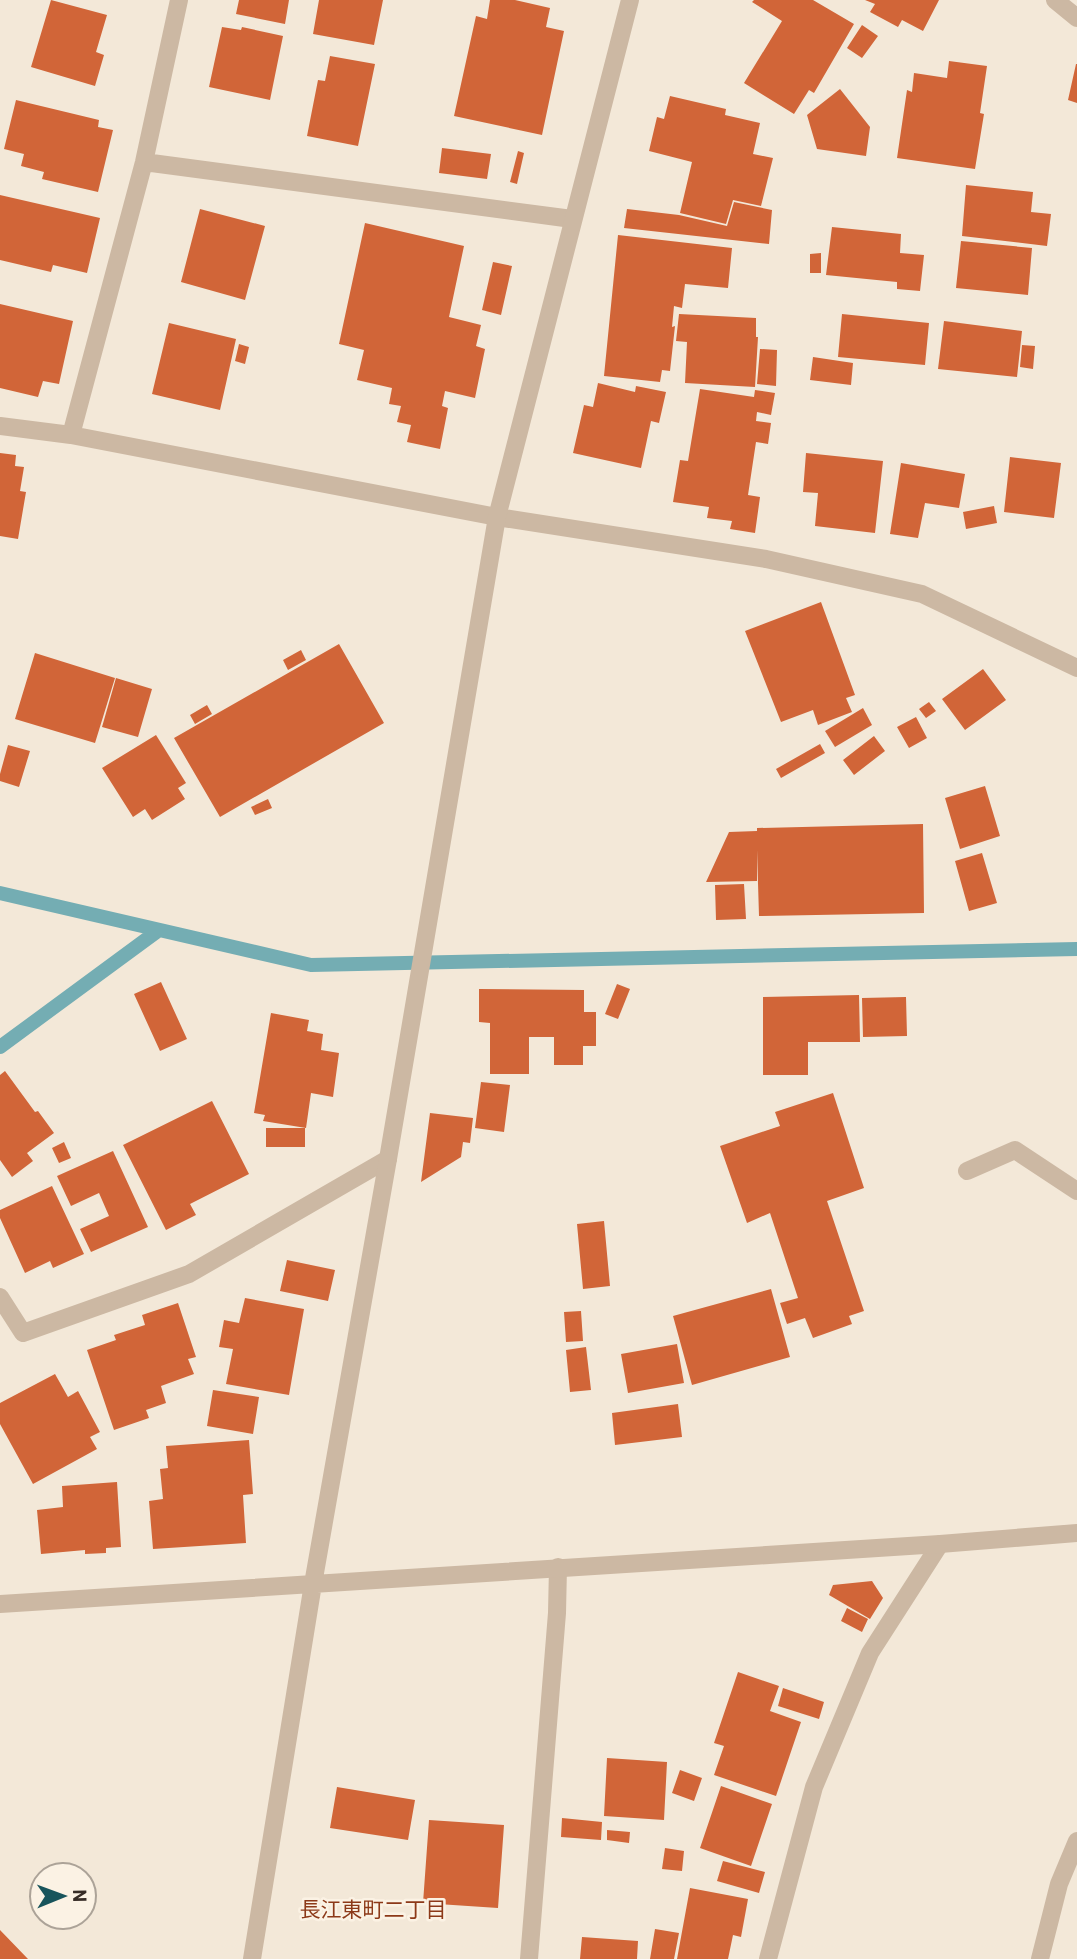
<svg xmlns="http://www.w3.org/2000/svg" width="1077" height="1959" font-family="Barlow,'Noto Sans JP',sans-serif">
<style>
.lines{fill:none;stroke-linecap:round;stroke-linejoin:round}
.stream{stroke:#74adb3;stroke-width:14}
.building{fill:#d16538}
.minor{stroke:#ccb8a3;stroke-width:18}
.tertiary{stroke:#ccb8a3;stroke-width:18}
.labels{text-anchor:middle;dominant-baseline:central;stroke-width:5;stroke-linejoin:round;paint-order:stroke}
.neighbourhood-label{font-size:21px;fill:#8c3918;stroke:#fbf2e4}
</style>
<rect width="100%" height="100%" fill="#f3e8d8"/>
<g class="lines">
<path class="stream" d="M 0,893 L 311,965 L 1077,949
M 0,1047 L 159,930"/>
</g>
<path class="building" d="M 51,0 L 107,15 L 96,52 L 104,55 L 95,86 L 31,67 Z
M 239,0 L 289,0 L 285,24 L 236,14 Z
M 319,0 L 383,0 L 374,45 L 313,34 Z
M 490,0 L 515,0 L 550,8 L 546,27 L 564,31 L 542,135 L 454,116 L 476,16 L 487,19 Z
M 754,0 L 813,0 L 854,24 L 814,93 L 809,90 L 794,114 L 744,83 L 782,21 L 752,2 Z
M 865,0 L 939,0 L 923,31 L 902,20 L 898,27 L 870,12 L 875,4 Z
M 862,25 L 878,36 L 862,58 L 847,48 Z
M 222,27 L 241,30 L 242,27 L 283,36 L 270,100 L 209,87 Z
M 330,56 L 375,64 L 358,146 L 307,136 L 318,80 L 325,81 Z
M 949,61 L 987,66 L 980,113 L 984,114 L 975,169 L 897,158 L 907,90 L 912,92 L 914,73 L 947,78 Z
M 1076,64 L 1077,64 L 1077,103 L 1068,100 Z
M 840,89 L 870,127 L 866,156 L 817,149 L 807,115 Z
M 670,96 L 726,109 L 725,115 L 760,123 L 753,154 L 773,158 L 761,206 L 733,200 L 726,224 L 680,213 L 692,162 L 649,151 L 657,117 L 664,119 Z
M 16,100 L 99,120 L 98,127 L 113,130 L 98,192 L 42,179 L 44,172 L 21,166 L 24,154 L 4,149 Z
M 442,148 L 491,154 L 487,179 L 439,173 Z
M 518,151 L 524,153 L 517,184 L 510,182 Z
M 966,185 L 1033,192 L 1031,212 L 1051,214 L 1047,246 L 962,236 Z
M 0,195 L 100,218 L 87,273 L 53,265 L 51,272 L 0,260 Z
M 734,202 L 772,210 L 769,244 L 624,228 L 627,209 L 679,215 L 727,226 Z
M 200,209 L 265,226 L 245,300 L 181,282 Z
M 365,223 L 464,246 L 449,317 L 481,325 L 476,346 L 485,349 L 475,398 L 445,391 L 442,406 L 448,408 L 440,449 L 407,442 L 411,425 L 397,422 L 401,406 L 389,404 L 392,388 L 357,380 L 364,350 L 339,344 Z
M 832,227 L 901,234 L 900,253 L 924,255 L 920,291 L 897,289 L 897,282 L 826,275 Z
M 618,235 L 732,248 L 728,288 L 685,284 L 682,308 L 674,306 L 672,327 L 675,326 L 670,371 L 662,370 L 660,382 L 604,376 Z
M 961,241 L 1032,248 L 1028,295 L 956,288 Z
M 821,253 L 821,273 L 810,273 L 810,254 Z
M 493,262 L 512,266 L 501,315 L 482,310 Z
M 0,304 L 73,321 L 59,384 L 43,381 L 38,397 L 0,388 Z
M 679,314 L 756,318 L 756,337 L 758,337 L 755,387 L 685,383 L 687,342 L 676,341 Z
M 842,314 L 929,323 L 925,365 L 838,357 Z
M 944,321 L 1022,331 L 1017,377 L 938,369 Z
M 169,323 L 236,339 L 220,410 L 152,394 Z
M 239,344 L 249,347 L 245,364 L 235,361 Z
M 1022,345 L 1035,346 L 1033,369 L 1020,367 Z
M 760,349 L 777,350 L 776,386 L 757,384 Z
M 813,357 L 853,363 L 851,385 L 810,380 Z
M 598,383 L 635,392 L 636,386 L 666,392 L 659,423 L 651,421 L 641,468 L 573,453 L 584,405 L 593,407 Z
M 700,389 L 754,397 L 755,390 L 775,393 L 771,415 L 757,412 L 756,421 L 771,423 L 768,444 L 756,442 L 748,495 L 760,497 L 755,533 L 730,529 L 732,521 L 707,518 L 709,507 L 673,502 L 680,460 L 688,461 Z
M 0,453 L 16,455 L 15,466 L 24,467 L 20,491 L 26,492 L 18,539 L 0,536 Z
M 806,453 L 883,461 L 875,533 L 815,526 L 818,493 L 803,492 Z
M 1010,457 L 1061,463 L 1054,518 L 1004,512 Z
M 901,463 L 965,474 L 959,508 L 925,503 L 918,538 L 890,534 Z
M 994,506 L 997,523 L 966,529 L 963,512 Z
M 821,602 L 855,695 L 846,698 L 852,712 L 818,725 L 813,710 L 781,722 L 745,631 Z
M 339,644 L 384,723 L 220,817 L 174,738 Z
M 301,650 L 306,660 L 288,670 L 283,660 Z
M 35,653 L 115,678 L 95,743 L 15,719 Z
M 983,669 L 1006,700 L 965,730 L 942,699 Z
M 116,678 L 152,689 L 138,737 L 102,727 Z
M 929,702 L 936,711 L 926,718 L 919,709 Z
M 207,705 L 212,714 L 195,724 L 190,715 Z
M 863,708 L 872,725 L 835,747 L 825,731 Z
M 916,717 L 927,738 L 909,748 L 897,727 Z
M 156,735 L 186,783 L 178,788 L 185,799 L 152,820 L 145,809 L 133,817 L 102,768 Z
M 874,736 L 885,751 L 854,775 L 843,760 Z
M 820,744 L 825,753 L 781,778 L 776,769 Z
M 8,745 L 30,751 L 19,787 L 0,781 L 0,774 Z
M 985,786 L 1000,836 L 960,849 L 945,798 Z
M 268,799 L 272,808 L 255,815 L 251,807 Z
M 923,824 L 924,913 L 759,916 L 757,850 L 757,881 L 706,882 L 729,832 L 757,831 L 757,828 Z
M 982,853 L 997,903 L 969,911 L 955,861 Z
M 744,884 L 746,919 L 716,920 L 715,885 Z
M 161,982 L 187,1039 L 160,1051 L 134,994 Z
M 617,984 L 630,989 L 618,1019 L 605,1014 Z
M 479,989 L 584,990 L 584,1012 L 596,1012 L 596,1046 L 583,1046 L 583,1065 L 554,1065 L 554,1037 L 529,1037 L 529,1074 L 490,1074 L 490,1023 L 479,1022 Z
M 859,995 L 860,1042 L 808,1042 L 808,1075 L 763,1075 L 763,997 Z
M 906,997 L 907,1036 L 863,1037 L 862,998 Z
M 271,1013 L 309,1020 L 307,1031 L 323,1034 L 321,1050 L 339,1053 L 333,1097 L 311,1093 L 306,1128 L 263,1121 L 265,1115 L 254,1113 Z
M 5,1071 L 35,1112 L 38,1111 L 54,1133 L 27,1153 L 33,1161 L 12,1177 L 0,1160 L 0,1075 Z
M 481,1082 L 510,1085 L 504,1132 L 475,1128 Z
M 833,1093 L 864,1188 L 827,1201 L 864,1311 L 849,1316 L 852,1324 L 813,1338 L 805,1318 L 787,1324 L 780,1303 L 798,1298 L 770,1213 L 747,1223 L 720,1146 L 780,1126 L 775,1112 Z
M 212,1101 L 249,1174 L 190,1204 L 196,1215 L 166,1230 L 123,1145 Z
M 430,1113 L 473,1118 L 470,1143 L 463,1142 L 461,1157 L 421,1182 Z
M 266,1128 L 305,1128 L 305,1147 L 266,1147 Z
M 64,1142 L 71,1158 L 59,1163 L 52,1148 Z
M 113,1151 L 148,1227 L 91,1252 L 80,1229 L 109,1216 L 99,1193 L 71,1206 L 57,1176 Z
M 52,1186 L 84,1254 L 53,1268 L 50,1261 L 25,1273 L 0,1218 L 0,1210 Z
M 604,1221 L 610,1286 L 583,1289 L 577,1224 Z
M 287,1260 L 335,1270 L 328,1301 L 280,1291 Z
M 771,1289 L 790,1357 L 692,1385 L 673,1316 Z
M 245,1298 L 304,1309 L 289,1395 L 226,1384 L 233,1349 L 219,1347 L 224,1320 L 239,1323 Z
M 178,1303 L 196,1357 L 188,1359 L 194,1374 L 161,1386 L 166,1403 L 146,1410 L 149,1418 L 114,1430 L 87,1350 L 116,1340 L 114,1335 L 145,1325 L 142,1315 Z
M 581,1311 L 583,1341 L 566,1342 L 564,1312 Z
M 677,1344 L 684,1383 L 628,1393 L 621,1354 Z
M 586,1347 L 591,1390 L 570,1392 L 566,1350 Z
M 55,1374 L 68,1397 L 78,1391 L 100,1432 L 90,1437 L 97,1449 L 33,1484 L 0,1424 L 0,1403 Z
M 213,1390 L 259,1397 L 253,1434 L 207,1426 Z
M 678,1404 L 682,1437 L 615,1445 L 612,1413 Z
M 249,1440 L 253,1494 L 243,1495 L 246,1543 L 153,1549 L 149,1501 L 163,1499 L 160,1469 L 168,1468 L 166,1446 Z
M 117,1482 L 121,1547 L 106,1548 L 106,1553 L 85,1554 L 85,1550 L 41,1554 L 37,1510 L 63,1507 L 62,1486 Z
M 872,1581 L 883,1598 L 870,1619 L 829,1595 L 833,1585 Z
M 847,1608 L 868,1619 L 862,1632 L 841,1621 Z
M 738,1672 L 779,1686 L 770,1711 L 801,1722 L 776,1796 L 714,1775 L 724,1746 L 714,1743 Z
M 783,1688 L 824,1702 L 819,1719 L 778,1706 Z
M 607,1758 L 667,1762 L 664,1820 L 604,1816 Z
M 680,1770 L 702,1778 L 694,1801 L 672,1793 Z
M 721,1786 L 772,1804 L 751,1866 L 700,1848 Z
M 337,1787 L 415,1800 L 408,1840 L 330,1828 Z
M 562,1818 L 602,1822 L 601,1840 L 561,1837 Z
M 429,1820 L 504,1825 L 498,1908 L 423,1903 Z
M 607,1830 L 630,1832 L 629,1843 L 607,1840 Z
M 665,1848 L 684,1851 L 682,1871 L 662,1869 Z
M 723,1861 L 765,1872 L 759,1893 L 717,1881 Z
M 690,1888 L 748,1899 L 741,1937 L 733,1935 L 728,1959 L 677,1959 Z
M 655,1929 L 679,1933 L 674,1959 L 650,1959 Z
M 0,1930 L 28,1959 L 0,1959 Z
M 582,1937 L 638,1941 L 637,1959 L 580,1959 Z"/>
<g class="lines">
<path class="minor" d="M 1055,0 L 1077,18
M 144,162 L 572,219
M 0,426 L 71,435 L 497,517 L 766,559 L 922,594 L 1077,668
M 71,435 L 144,162 L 179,0
M 967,1171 L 1015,1150 L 1077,1191
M 0,1297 L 23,1333 L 189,1274 L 388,1159
M 529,1959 L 557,1613 L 558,1567
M 768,1959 L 814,1787 L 870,1653 L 940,1544
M 1040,1959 L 1059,1884 L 1077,1841"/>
<path class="tertiary" d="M 0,1604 L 940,1544 L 1077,1533
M 252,1959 L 313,1584 L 388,1159 L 497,517 L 630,0"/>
</g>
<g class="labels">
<g class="neighbourhood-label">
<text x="373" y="1908">長江東町二丁目</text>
</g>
</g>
<g transform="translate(63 1896) rotate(89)"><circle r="33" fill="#fbf2e4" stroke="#aca398" stroke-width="2"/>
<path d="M0-5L12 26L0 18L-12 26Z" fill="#18545b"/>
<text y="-10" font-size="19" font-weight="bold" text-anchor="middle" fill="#362c26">N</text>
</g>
</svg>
